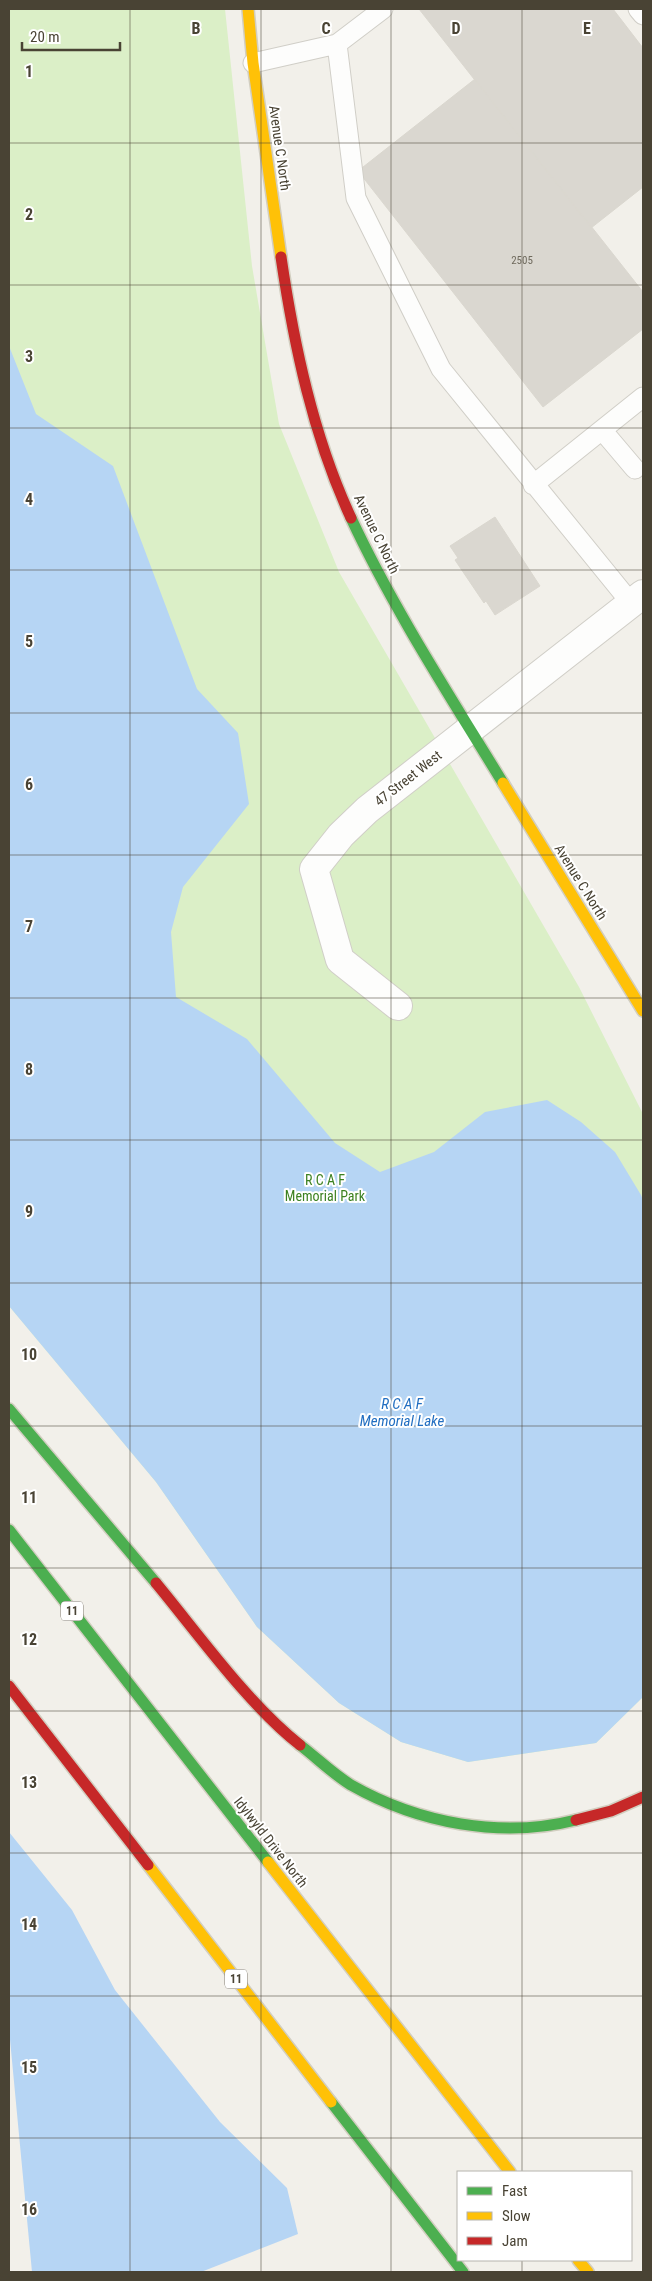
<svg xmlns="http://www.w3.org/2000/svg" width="652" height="2281" font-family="'Roboto Condensed',sans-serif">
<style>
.green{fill:#dbefc7}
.water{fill:#b6d5f4}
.building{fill:#dad7d0;stroke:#dad7cf}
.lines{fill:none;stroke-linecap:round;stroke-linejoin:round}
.lane-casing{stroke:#d0cec7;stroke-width:21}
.street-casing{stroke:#d0cec7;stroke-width:30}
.fast-casing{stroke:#d2cec0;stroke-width:14}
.slow-casing{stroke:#d2cec0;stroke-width:14}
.jam-casing{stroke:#d2cec0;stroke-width:14}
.lane{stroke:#fdfdfc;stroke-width:19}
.street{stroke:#fdfdfc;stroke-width:28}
.fast{stroke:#4caf50;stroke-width:11}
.slow{stroke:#ffc107;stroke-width:11}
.jam{stroke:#c62828;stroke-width:11}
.grid{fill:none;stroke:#494334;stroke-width:1;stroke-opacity:0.55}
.labels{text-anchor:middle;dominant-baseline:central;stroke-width:4;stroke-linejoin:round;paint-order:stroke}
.number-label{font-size:11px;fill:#6f6a5d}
.shield{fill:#fff;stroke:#807b71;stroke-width:1}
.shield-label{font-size:12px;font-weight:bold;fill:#494334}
.street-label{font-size:14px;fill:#494334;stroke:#fff}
.park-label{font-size:14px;fill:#3c8121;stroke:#fff}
.water-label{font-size:15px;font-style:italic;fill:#216ec1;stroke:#fff}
.grid-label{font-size:16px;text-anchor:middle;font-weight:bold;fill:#494334;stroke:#fff;stroke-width:4;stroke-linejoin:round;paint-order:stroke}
</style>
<rect width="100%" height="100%" fill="#f2f0ea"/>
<path class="green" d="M 9,9 L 225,9 L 252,266 L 279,424 L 339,572 L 579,987 L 643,1114 L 643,1697 L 596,1743 L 468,1762 L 401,1742 L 339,1703 L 257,1627 L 156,1482 L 9,1306 Z"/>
<path class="water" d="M 9,346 L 36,414 L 113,466 L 197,689 L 238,733 L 249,804 L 183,887 L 171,932 L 176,997 L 247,1039 L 335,1143 L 380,1172 L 434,1152 L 485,1112 L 547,1100 L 581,1122 L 615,1152 L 641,1195 L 643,1200 L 643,1697 L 596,1743 L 468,1762 L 401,1742 L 339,1703 L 257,1627 L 156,1482 L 9,1306 Z
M 9,1832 L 72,1910 L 115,1990 L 220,2122 L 287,2188 L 298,2234 L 201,2272 L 32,2272 L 9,2029 Z"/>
<path class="building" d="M 419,9 L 613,9 L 643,48 L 643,187 L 591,228 Z
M 475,79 L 643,292 L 643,329 L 543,407 L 358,171 Z
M 495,517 L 540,586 L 495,615 L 486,601 L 484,603 L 455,560 L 458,558 L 450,546 Z"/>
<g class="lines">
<defs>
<path id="lane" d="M 638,9 L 643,15
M 337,44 L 383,9
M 253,63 L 337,44 L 356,198 L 441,369 L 631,603
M 602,430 L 635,469
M 533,485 L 643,397"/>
<path id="street" d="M 398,1006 L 340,960 L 314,869 L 341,835 L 367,810 L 643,594"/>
<path id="fast" d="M 351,518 C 394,610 450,696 503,783
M 9,1409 L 156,1583
M 9,1530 L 268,1862
M 300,1745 C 317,1758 333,1774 351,1785 C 418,1823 501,1839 576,1820
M 331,2102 L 463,2272"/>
<path id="slow" d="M 248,9 L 253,63 L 281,257
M 503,783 L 643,1011
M 268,1862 L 510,2172
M 148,1865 L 331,2102
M 578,2260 L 588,2272"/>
<path id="jam" d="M 281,257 C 294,345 313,436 351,518
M 156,1583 C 199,1635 248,1704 300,1745
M 9,1686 L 148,1865
M 576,1820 L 611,1811 L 643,1797"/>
</defs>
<use href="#lane" class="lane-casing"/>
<use href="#street" class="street-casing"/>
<use href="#fast" class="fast-casing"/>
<use href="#slow" class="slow-casing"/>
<use href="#jam" class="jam-casing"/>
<use href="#lane" class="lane"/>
<use href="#street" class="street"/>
<use href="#fast" class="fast"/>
<use href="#slow" class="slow"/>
<use href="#jam" class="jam"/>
</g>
<path class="grid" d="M 130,9 L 130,2272M 261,9 L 261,2272M 391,9 L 391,2272M 522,9 L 522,2172M 9,143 L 643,143M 9,285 L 643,285M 9,428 L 643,428M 9,570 L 643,570M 9,713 L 643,713M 9,855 L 643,855M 9,998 L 643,998M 9,1140 L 643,1140M 9,1283 L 643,1283M 9,1426 L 643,1426M 9,1568 L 643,1568M 9,1711 L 643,1711M 9,1853 L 643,1853M 9,1996 L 643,1996M 9,2138 L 643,2138M 522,2260 L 522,2272"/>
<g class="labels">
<g class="number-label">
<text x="522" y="260">2505</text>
</g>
<g class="shield">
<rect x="61" y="1601.5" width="22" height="19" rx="4"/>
<rect x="225" y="1969.5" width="22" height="19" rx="4"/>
</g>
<g class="shield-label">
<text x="72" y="1611">11</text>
<text x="236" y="1979">11</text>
</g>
<g class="street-label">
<text transform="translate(280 148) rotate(82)">Avenue C North</text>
<text transform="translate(377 534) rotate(64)">Avenue C North</text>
<text transform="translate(408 778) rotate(-38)">47 Street West</text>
<text transform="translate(581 882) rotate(58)">Avenue C North</text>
<text transform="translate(271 1842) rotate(52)">Idylwyld Drive North</text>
</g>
<g class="park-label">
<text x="325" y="1180">R C A F<tspan x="325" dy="16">Memorial Park</tspan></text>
</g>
<g class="water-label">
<text x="402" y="1404">R C A F<tspan x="402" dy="17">Memorial Lake</tspan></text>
</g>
</g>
<g class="grid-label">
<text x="196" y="34">B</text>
<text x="326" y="34">C</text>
<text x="456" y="34">D</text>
<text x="587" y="34">E</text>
<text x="29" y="77">1</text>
<text x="29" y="220">2</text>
<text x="29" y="362">3</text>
<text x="29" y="505">4</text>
<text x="29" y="647">5</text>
<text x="29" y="790">6</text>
<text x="29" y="932">7</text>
<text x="29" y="1075">8</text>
<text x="29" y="1217">9</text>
<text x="29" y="1360">10</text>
<text x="29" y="1503">11</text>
<text x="29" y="1645">12</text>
<text x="29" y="1788">13</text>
<text x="29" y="1930">14</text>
<text x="29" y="2073">15</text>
<text x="29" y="2215">16</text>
</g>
<rect width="652" height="2281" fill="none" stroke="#494334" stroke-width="20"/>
<rect x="457" y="2171" width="175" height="90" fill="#ffffff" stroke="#b6b4ae"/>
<rect x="467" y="2187" width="25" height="8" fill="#4caf50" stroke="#b6b4ae"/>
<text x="502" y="2196" font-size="15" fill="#494334">Fast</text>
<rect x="467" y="2212" width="25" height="8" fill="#ffc107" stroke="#b6b4ae"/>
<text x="502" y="2221" font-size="15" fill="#494334">Slow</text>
<rect x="467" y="2237" width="25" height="8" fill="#c62828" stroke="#b6b4ae"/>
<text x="502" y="2246" font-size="15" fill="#494334">Jam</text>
<path d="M22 42v8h98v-8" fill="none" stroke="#494334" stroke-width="2.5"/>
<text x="30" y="42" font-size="15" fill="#494334" stroke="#ffffff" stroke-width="4" paint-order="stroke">20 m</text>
</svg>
